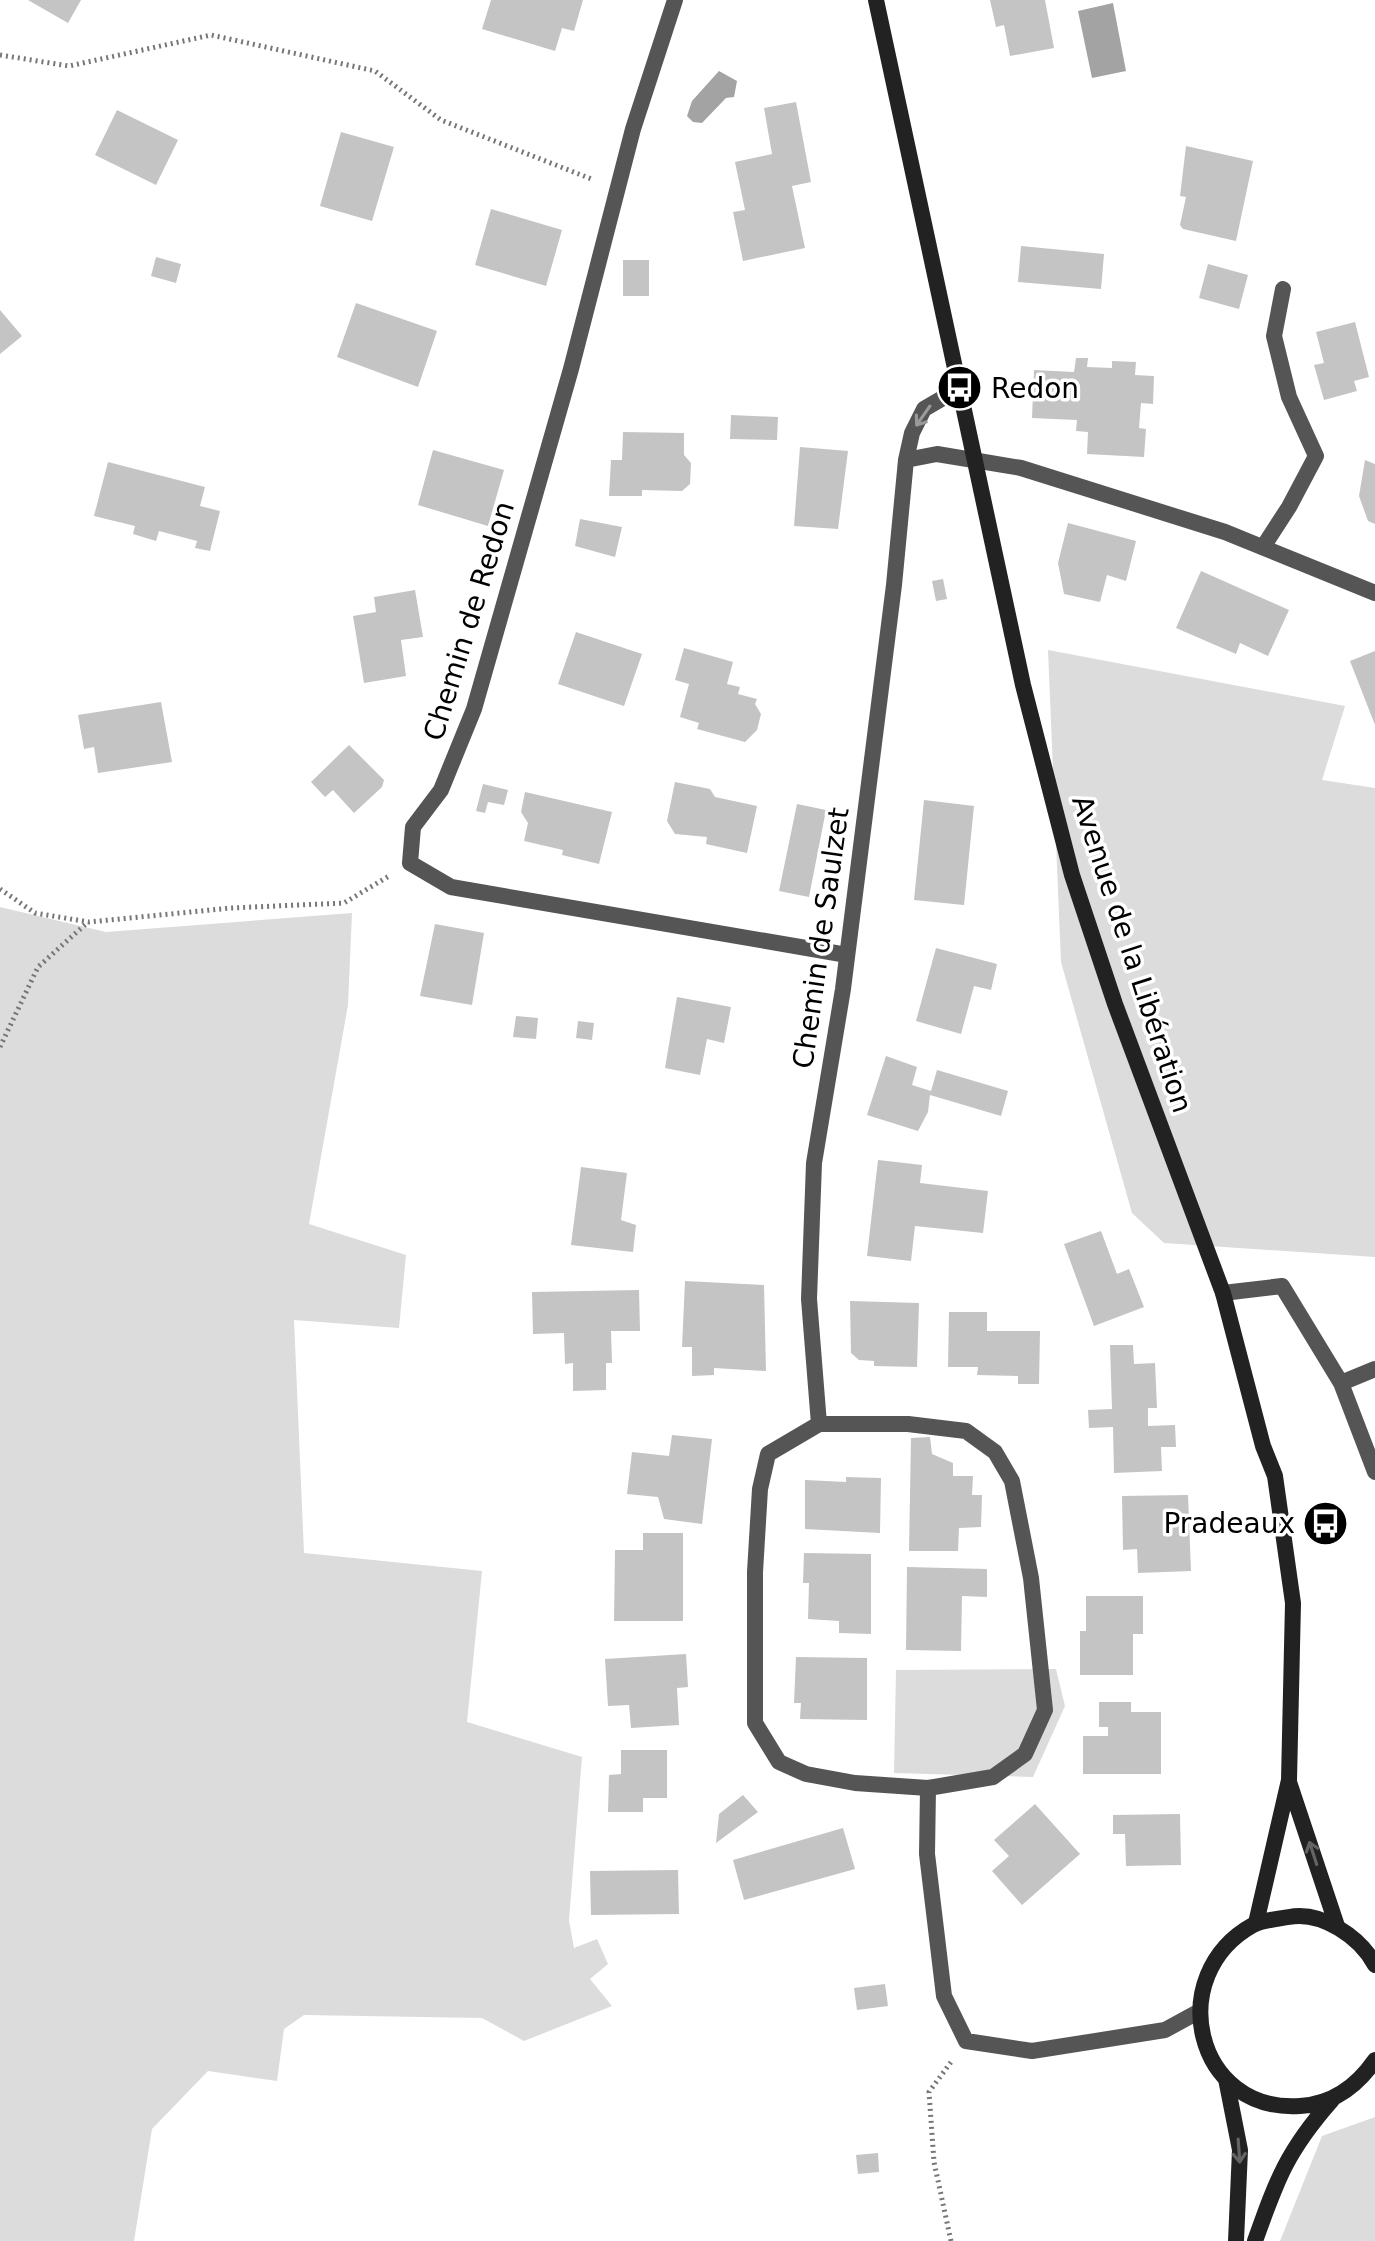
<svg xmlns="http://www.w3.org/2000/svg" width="1375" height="2241" font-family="'DejaVu Sans',sans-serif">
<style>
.green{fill:#dcdcdc}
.water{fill:#a3a3a3}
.building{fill:#c4c4c4}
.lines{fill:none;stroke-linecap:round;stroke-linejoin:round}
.path{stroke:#777;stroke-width:5;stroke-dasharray:2 4;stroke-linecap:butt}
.service{stroke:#555;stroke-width:16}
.minor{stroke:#555;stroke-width:16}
.secondary{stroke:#222;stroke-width:16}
.oneway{stroke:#999}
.oneway2{stroke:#646464}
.labels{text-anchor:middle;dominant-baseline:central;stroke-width:7;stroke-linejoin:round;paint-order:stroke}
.poi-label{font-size:28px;fill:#000;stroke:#fff;text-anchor:start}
.street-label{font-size:28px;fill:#000;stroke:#fff}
</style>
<rect width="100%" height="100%" fill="#fff"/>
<path class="green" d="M 1048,650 L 1345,706 L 1322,780 L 1375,788 L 1375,1257 L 1164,1243 L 1132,1213 L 1061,962 Z
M 0,907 L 106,932 L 352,913 L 348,1005 L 309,1224 L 406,1255 L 399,1328 L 294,1320 L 304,1553 L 482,1571 L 467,1722 L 582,1757 L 569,1920 L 574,1948 L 597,1939 L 608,1964 L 590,1979 L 612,2006 L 524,2041 L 482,2018 L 304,2015 L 284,2029 L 277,2081 L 208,2071 L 152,2129 L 134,2241 L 0,2241 Z
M 1056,1669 L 1065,1706 L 1033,1777 L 894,1773 L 896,1670 Z
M 1375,2117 L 1375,2241 L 1280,2241 L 1322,2136 Z"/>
<path class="water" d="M 1113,3 L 1126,71 L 1092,78 L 1078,11 Z
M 719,71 L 737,81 L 734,97 L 726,98 L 702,123 L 693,122 L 687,116 L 692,101 Z"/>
<path class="building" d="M 28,0 L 81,0 L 68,23 Z
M 491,0 L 583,0 L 574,31 L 562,28 L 555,51 L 482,29 Z
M 990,0 L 1045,0 L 1054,48 L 1010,56 L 1004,25 L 996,27 Z
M 796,102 L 811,182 L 792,186 L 805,248 L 743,261 L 733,212 L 745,210 L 735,162 L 772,154 L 764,108 Z
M 117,110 L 178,140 L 156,185 L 95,155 Z
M 341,132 L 394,147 L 372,221 L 320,206 Z
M 1186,146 L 1253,161 L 1236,241 L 1183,229 L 1180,225 L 1186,197 L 1180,196 Z
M 491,209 L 562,230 L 546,286 L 475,265 Z
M 1021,246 L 1104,254 L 1101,289 L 1018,282 Z
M 156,257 L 181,264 L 176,283 L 151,276 Z
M 623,260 L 649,260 L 649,296 L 623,296 Z
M 1208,264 L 1248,275 L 1239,309 L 1199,298 Z
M 356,303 L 437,331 L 418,387 L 337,357 Z
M 0,310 L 22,336 L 0,354 Z
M 1355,322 L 1369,377 L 1354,381 L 1357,391 L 1324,400 L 1314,365 L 1324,363 L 1316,332 Z
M 1076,358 L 1088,358 L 1087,367 L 1112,368 L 1112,361 L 1136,362 L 1135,375 L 1154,376 L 1153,404 L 1141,403 L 1139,428 L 1146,429 L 1144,457 L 1087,454 L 1088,432 L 1076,431 L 1077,420 L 1032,418 L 1034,370 L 1074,372 Z
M 731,415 L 778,417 L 777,440 L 730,439 Z
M 623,432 L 684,433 L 684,455 L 691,463 L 690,484 L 682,491 L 642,490 L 642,496 L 609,496 L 611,460 L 622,460 Z
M 800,447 L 848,451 L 838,529 L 794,526 Z
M 433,450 L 504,470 L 488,526 L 418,505 Z
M 1365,460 L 1375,464 L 1375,524 L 1368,521 L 1359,496 Z
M 108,462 L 205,487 L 200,506 L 220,511 L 210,551 L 195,548 L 197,541 L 159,531 L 156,541 L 133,534 L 135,526 L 94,516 Z
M 580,519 L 622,527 L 615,557 L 575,546 Z
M 1068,523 L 1136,541 L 1126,581 L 1107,575 L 1100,602 L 1064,594 L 1058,563 Z
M 1201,571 L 1289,610 L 1268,656 L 1240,643 L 1236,654 L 1176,628 Z
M 943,579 L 947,599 L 936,601 L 932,581 Z
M 415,590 L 423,637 L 401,640 L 406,676 L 364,683 L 353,616 L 376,612 L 374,597 Z
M 576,632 L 642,654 L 624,706 L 558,684 Z
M 684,648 L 733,662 L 727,684 L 740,687 L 738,694 L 757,699 L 755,704 L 761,714 L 757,730 L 745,742 L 697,729 L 699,723 L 680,717 L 689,684 L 675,680 Z
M 1375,651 L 1375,725 L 1350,661 Z
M 161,702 L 172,762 L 98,773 L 94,747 L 84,749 L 78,715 Z
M 349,745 L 384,780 L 382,787 L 354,813 L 333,790 L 325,797 L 311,782 Z
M 675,782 L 710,789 L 715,797 L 757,806 L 747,853 L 706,844 L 707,837 L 675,834 L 667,821 Z
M 483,784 L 508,790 L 504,805 L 488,802 L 485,813 L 476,811 Z
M 525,792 L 612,812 L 599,864 L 562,855 L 563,850 L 524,841 L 528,823 L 521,812 Z
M 924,800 L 974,806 L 964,905 L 914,900 Z
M 797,804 L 826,810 L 809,897 L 779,891 Z
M 435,924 L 484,933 L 472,1005 L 420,996 Z
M 936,948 L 997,964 L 991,990 L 974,986 L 961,1034 L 916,1021 Z
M 677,997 L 731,1007 L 724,1043 L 707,1039 L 700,1075 L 665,1068 Z
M 516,1016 L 538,1018 L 536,1039 L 513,1037 Z
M 578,1021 L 594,1023 L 592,1040 L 576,1038 Z
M 886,1056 L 917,1067 L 912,1085 L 931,1091 L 937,1070 L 1008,1091 L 1001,1116 L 930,1095 L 928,1112 L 918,1131 L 867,1115 Z
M 878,1160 L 922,1165 L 920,1183 L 988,1191 L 983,1233 L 915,1226 L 911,1261 L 867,1256 Z
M 581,1167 L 627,1173 L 621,1220 L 636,1225 L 633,1252 L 571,1245 Z
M 1101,1231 L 1117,1274 L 1129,1269 L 1144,1307 L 1094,1326 L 1064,1244 Z
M 685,1281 L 764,1285 L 766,1371 L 714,1368 L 714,1375 L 692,1376 L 692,1347 L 682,1347 Z
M 639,1290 L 640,1331 L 611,1331 L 612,1363 L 606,1363 L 606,1390 L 573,1391 L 573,1363 L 565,1364 L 564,1333 L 533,1334 L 532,1292 Z
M 850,1301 L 919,1303 L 917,1367 L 874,1366 L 874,1361 L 859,1360 L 851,1353 Z
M 949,1312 L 987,1312 L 987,1331 L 1040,1331 L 1039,1384 L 1018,1384 L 1018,1376 L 977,1375 L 978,1367 L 948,1367 Z
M 1110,1345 L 1133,1345 L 1134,1364 L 1155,1363 L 1157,1408 L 1148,1408 L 1148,1426 L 1175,1425 L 1176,1447 L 1161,1447 L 1162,1471 L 1114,1473 L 1113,1427 L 1089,1428 L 1088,1410 L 1112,1409 Z
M 672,1435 L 712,1439 L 702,1524 L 664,1519 L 658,1497 L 627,1494 L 632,1452 L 669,1456 Z
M 930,1437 L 932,1454 L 953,1463 L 953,1476 L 973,1476 L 972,1495 L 982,1495 L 981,1527 L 959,1528 L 958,1551 L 909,1551 L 911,1438 Z
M 846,1477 L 881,1478 L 880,1533 L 805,1529 L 805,1480 L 846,1482 Z
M 1188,1495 L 1191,1571 L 1138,1573 L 1137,1549 L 1123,1550 L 1122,1496 Z
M 643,1533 L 683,1533 L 683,1621 L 614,1621 L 615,1550 L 643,1550 Z
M 804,1553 L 871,1554 L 871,1634 L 839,1633 L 839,1621 L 808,1619 L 809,1583 L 803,1583 Z
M 907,1567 L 987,1569 L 987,1597 L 962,1596 L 961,1651 L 906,1650 Z
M 1086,1596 L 1143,1596 L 1143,1634 L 1133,1634 L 1133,1675 L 1080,1675 L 1080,1631 L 1086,1631 Z
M 686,1654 L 688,1687 L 677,1688 L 679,1725 L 631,1728 L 629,1705 L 608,1706 L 605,1659 Z
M 796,1657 L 867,1658 L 867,1720 L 800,1719 L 801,1703 L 794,1703 Z
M 1099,1702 L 1131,1702 L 1131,1712 L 1161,1712 L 1161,1774 L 1083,1774 L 1083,1736 L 1108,1736 L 1108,1727 L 1099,1727 Z
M 621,1750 L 667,1750 L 667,1798 L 643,1798 L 643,1812 L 608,1812 L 609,1775 L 621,1774 Z
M 743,1795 L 758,1812 L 716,1843 L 719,1814 Z
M 1035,1804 L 1080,1854 L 1022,1905 L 992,1871 L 1009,1856 L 994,1840 Z
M 1180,1814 L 1181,1865 L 1126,1866 L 1125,1834 L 1113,1834 L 1113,1815 Z
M 843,1828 L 855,1869 L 744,1900 L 733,1860 Z
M 678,1870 L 679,1914 L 591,1915 L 590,1871 Z
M 885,1984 L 888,2006 L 857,2010 L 854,1988 Z
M 878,2153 L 879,2172 L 858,2174 L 856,2155 Z"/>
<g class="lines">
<path class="path" d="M 0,55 L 69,66 L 211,35 L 375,71 L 441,120 L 594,180
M 0,889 L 35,913 L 89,922 L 231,908 L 344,903 L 389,876
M 0,1047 L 38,967 L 88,922
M 951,2241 L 934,2162 L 929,2092 L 951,2062"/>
<path class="service" d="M 1263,547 L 1289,507 L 1316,456 L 1289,397 L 1274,336 L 1283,289
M 1223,1293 L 1282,1286 L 1341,1383 L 1375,1472
M 1341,1383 L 1375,1369"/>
<path class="minor" d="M 675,0 L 633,129 L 571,369 L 474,709 L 441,790 L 413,827 L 410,863 L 451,887 L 847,955
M 906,460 L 937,454 L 1021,468 L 1225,532 L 1375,593
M 819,1424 L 809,1299 L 814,1163 L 843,989 L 894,585 L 906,460 L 912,433 L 924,409 L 960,388
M 928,1788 L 855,1783 L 806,1774 L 779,1762 L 755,1723 L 755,1572 L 760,1489 L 768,1454 L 819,1424 L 908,1424 L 966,1431 L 995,1452 L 1012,1481 L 1031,1578 L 1045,1710 L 1025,1754 L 993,1777 L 928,1788 L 927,1854 L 944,1996 L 966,2041 L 1032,2051 L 1165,2030 L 1198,2012"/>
<path class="secondary" d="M 876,0 L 1023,685 L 1072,875 L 1115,1004 L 1223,1293 L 1263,1446 L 1275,1476 L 1293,1603 L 1289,1780 L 1256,1923
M 1289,1782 L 1337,1926
M 1375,1965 C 1360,1937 1322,1911 1289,1917 C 1278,1919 1263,1920 1253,1925 C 1163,1975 1195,2113 1300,2106 C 1333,2104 1357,2086 1375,2060
M 1226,2079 L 1240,2150 L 1236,2241
M 1255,2241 C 1277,2179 1287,2151 1332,2100"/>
</g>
<defs><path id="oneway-shaft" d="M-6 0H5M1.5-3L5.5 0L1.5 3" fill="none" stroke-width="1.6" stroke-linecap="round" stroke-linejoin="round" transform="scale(2)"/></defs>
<use class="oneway" href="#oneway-shaft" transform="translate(923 416) rotate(125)"/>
<g class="oneway2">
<use href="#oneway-shaft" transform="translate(1313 1853) rotate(-108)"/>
<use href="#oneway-shaft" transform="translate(1239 2151) rotate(86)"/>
</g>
<defs>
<symbol id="bus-disc" viewBox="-11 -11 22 22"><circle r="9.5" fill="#000" stroke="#fff"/><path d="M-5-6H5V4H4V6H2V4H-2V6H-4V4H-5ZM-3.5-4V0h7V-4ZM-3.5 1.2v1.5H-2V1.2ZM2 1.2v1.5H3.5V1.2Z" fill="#fff"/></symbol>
</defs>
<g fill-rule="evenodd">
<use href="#bus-disc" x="934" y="362" width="51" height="51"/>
<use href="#bus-disc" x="1300" y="1498" width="51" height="51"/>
</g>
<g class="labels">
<g class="poi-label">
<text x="991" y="388">Redon</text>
<text x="1295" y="1523" text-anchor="end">Pradeaux</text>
</g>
<g class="street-label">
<text transform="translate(469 621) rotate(-73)">Chemin de Redon</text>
<text transform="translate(821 938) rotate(-82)">Chemin de Saulzet</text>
<text transform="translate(1132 954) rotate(72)">Avenue de la Libération</text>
</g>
</g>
</svg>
